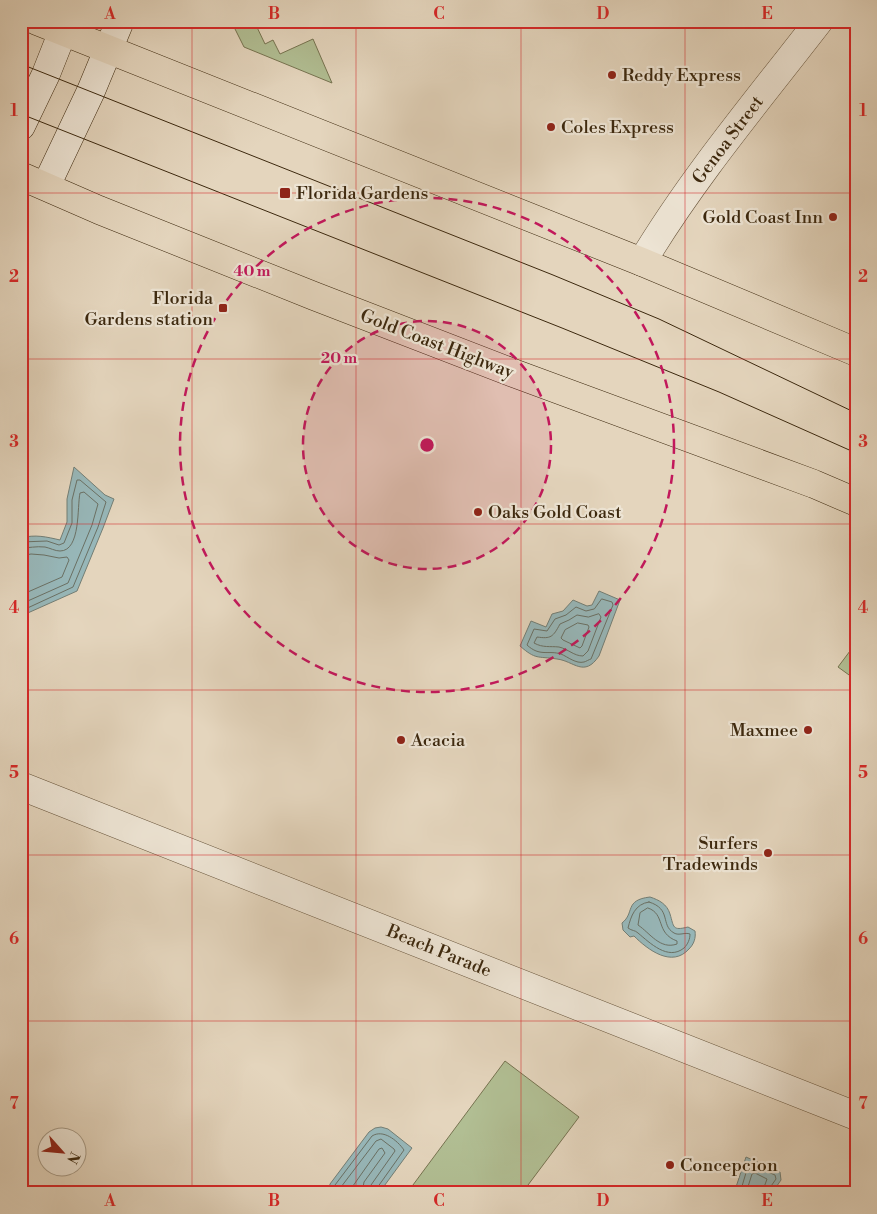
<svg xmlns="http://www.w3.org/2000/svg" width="877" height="1214" font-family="'Libre Bodoni',serif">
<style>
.green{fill:#b1be93;stroke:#767350}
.water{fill:#97b7b9;stroke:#737e75}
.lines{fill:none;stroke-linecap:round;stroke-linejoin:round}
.shore{stroke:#6a7064;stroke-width:1}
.street-casing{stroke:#66533a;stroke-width:29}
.secondary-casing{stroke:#3c280e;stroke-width:29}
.highway-casing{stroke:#3c280e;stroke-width:29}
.street{stroke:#ede4d4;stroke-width:28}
.secondary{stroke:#ede4d4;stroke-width:28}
.highway{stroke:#e4d5bd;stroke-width:28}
.tram{stroke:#3c280e;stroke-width:1}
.grid{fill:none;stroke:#d62828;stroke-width:1;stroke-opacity:0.55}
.ring{fill:none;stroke:#c2185b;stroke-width:2.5;stroke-dasharray:9 6}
.poi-dot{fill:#8f2418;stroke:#ede4d4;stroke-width:2}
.labels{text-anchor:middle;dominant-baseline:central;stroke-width:4.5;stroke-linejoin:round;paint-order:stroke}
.poi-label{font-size:18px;fill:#3c280e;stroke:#ede4d4;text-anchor:start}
.street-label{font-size:18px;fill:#3c280e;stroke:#ede4d4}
.centre{fill:#c2185b;stroke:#ede4d4;stroke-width:2.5}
.ring-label{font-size:15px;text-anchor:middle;font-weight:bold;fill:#c2185b;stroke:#ede4d4;stroke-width:4.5;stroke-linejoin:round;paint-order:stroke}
.neatline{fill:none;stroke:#d62828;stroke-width:2}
.grid-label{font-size:16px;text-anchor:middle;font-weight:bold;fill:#d62828}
</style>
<rect width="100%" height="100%" fill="#e4d5bd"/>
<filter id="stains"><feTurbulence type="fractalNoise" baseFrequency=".004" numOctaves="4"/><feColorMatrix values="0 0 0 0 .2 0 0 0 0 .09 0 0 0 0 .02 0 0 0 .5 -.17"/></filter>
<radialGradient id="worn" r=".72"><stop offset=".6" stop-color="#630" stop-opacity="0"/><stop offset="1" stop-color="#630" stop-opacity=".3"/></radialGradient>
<path class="green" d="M 231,21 L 254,21 L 265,44 L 273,40 L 280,54 L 313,39 L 332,83 L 244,47 Z
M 856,643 L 856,680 L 838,667 Z
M 505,1061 L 579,1117 L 522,1193 L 407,1193 Z"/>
<path class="water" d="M 74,467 L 105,495 L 114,499 L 103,528 L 77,591 L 21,616 L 21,538 C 35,534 47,537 60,540 L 67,522 L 67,499 Z
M 599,591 L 620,600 L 599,656 C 584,678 574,661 557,659 C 537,656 536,660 520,646 L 531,621 L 546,627 L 552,614 L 563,611 L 573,600 L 587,606 L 592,605 Z
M 650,897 C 659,900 667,904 670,914 C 674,927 672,931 688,927 L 695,931 C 696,938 694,944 689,949 C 672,968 648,950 634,936 L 630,937 L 623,930 L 622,923 C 635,913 624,900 650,897 Z
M 381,1127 L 388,1129 L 412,1148 L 379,1193 L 329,1193 L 330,1184 L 369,1132 L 375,1128 Z
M 746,1157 L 780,1172 L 781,1180 L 772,1193 L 734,1193 Z"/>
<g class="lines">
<path class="shore" d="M 21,542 L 47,541 L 59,545 L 64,543 L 72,523 L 72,500 L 77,480 L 80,480 L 106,502 L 98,527 L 73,587 L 21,611
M 21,548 C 29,548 36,546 45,547 C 50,548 55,551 60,551 C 81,551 77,506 80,493 L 84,492 L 98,504 L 92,525 L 68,583 L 21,604
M 21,556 L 31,554 L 44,555 L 59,558 L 67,557 L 69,560 L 62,577 L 21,595
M 602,599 L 612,602 L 613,605 L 591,659 C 590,659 585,662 584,662 C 576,664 568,657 561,654 C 548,650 540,657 527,645 L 534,629 L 547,631 L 555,619 L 566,615 L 576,607 L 586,611 L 594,609 Z
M 599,614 L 601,617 L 588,651 L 583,656 C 574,656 568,649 559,647 C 550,646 543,648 534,643 L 537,637 C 551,639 553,637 560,624 L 569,620 L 577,615 L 588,617 Z
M 578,623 L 588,625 L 589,627 L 582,646 L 580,648 L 563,640 L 561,638 L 565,630 Z
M 649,902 C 672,909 660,925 674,933 C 679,936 685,932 690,934 C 690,939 688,944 684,948 C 668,961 650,943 638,933 C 635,930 632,931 628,928 C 631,916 635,904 649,902 Z
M 648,908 C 666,914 655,933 677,941 L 677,944 C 660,950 650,933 638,925 L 640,913 Z
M 334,1193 L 335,1185 L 372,1136 C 383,1129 397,1140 404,1150 L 377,1188 L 376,1193
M 340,1193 L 341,1187 L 376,1141 L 381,1139 L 394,1149 L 395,1151 L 371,1185 L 369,1193
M 348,1193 L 379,1149 L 382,1148 L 385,1153 L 364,1182 L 362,1193
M 740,1193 L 748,1166 L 751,1165 L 775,1175 L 776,1179 L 769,1189 L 768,1193
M 746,1193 L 752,1174 L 755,1173 L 767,1179 L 762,1193"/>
<defs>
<path id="street" d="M 642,262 C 693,177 758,100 819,21
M 21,786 L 856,1116"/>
<path id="secondary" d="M 21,126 L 46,74 L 67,21
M 46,186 L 91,91 L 120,21"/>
<path id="highway" d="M 37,21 L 642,262 L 856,352
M 21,176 L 99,210 L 314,296 L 516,374 L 814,484 L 856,502"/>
</defs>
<use href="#street" class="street-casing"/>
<use href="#secondary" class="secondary-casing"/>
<use href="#highway" class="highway-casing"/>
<use href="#street" class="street"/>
<use href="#secondary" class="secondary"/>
<use href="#highway" class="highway"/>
<path class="tram" d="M 21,64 L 553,275 L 659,319 L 856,413
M 21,114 L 562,328 L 719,392 L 856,453"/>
</g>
<path class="grid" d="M 192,21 L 192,1193M 356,21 L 356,1193M 521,21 L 521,1193M 685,21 L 685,1193M 21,193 L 856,193M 21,359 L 856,359M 21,524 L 856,524M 21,690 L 856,690M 21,855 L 856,855M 21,1021 L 856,1021"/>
<circle cx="427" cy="445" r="124" fill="#c2185b" fill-opacity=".12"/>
<g class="ring">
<circle cx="427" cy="445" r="124"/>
<circle cx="427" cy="445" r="247"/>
</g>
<g class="poi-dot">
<circle cx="612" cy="75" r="5"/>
<circle cx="551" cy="127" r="5"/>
<rect x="279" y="187" width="12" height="12" rx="2.5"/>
<circle cx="833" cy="217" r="5"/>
<rect x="218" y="303" width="10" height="10" rx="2.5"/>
<circle cx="478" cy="512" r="5"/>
<circle cx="808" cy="730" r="5"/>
<circle cx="401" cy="740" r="5"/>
<circle cx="768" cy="853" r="5"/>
<circle cx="670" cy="1165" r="5"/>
</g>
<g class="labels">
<g class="poi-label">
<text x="622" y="75">Reddy Express</text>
<text x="561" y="127">Coles Express</text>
<text x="296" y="193">Florida Gardens</text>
<text x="823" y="217" text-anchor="end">Gold Coast Inn</text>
<text x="213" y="298" text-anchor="end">Florida<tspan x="213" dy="21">Gardens station</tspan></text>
<text x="488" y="512">Oaks Gold Coast</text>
<text x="798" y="730" text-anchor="end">Maxmee</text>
<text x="411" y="740">Acacia</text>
<text x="758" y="843" text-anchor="end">Surfers<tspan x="758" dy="21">Tradewinds</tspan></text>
<text x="680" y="1165">Concepcion</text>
</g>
<g class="street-label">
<text transform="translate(728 140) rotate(-53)">Genoa Street</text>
<text transform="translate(437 344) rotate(21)">Gold Coast Highway</text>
<text transform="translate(439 951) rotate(22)">Beach Parade</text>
</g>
</g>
<circle cx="427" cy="445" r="8" class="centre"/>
<g class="ring-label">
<text x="252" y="276">40 m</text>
<text x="339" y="363">20 m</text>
</g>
<rect width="877" height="1214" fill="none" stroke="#e4d5bd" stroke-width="55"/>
<g transform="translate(62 1152) rotate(117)"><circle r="24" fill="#ede4d4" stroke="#a69985"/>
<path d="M0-4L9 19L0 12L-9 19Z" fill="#8f2418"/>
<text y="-8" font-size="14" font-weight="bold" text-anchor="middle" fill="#3c280e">N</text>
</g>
<rect x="28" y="28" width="822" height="1158" class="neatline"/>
<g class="grid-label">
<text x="110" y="19">A</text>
<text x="274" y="19">B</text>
<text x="439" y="19">C</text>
<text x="603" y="19">D</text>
<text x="767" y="19">E</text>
<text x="14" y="116">1</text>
<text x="863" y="116">1</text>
<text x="14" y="282">2</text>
<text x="863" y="282">2</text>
<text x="14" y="447">3</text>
<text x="863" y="447">3</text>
<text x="14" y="613">4</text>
<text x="863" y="613">4</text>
<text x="14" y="778">5</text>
<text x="863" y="778">5</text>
<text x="14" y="944">6</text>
<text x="863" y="944">6</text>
<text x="14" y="1109">7</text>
<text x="863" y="1109">7</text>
<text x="110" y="1206">A</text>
<text x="274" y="1206">B</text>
<text x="439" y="1206">C</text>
<text x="603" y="1206">D</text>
<text x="767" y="1206">E</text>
</g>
<rect width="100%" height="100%" filter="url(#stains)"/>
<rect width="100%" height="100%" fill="url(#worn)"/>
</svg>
